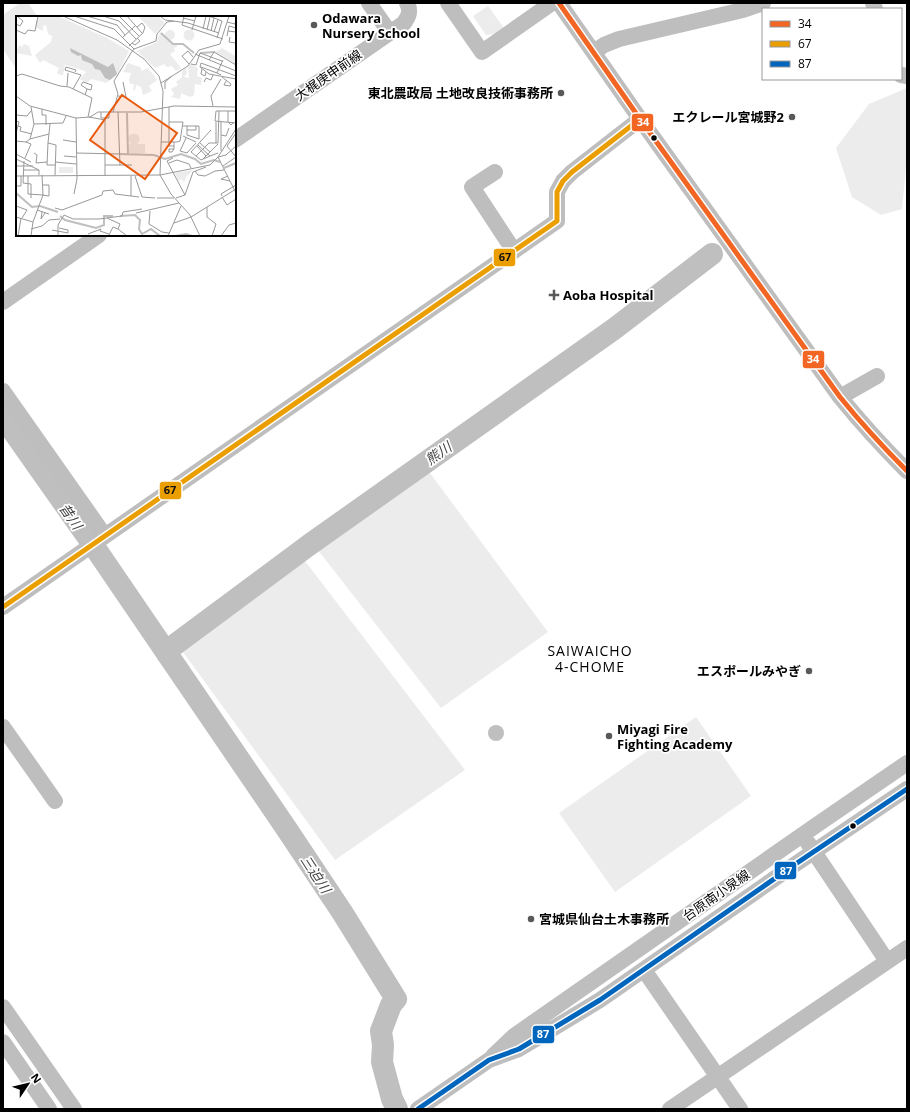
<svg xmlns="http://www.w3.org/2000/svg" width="910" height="1112" font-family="'Open Sans','Noto Sans JP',sans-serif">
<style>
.green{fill:#ececec}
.water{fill:#bfbfbf}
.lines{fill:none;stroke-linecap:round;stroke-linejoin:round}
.river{stroke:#bfbfbf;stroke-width:22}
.minor{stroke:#bebebe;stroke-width:16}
.bus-1-casing{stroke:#fff;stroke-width:8}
.bus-2-casing{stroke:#fff;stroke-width:8}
.bus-3-casing{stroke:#fff;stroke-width:8}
.bus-1{stroke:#f26522;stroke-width:5}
.bus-2{stroke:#eb9e00;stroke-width:5}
.bus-3{stroke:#0065bd;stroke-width:5}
.poi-dot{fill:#595959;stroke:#fff;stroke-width:1.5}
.bus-dot{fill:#000;stroke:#fff;stroke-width:1.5}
.labels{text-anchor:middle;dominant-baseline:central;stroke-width:3.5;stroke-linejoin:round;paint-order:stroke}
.poi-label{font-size:13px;font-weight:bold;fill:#000;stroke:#fff;text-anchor:start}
.street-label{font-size:13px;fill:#000;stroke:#fff}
.water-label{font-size:14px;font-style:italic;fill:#444;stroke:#fff}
.neighbourhood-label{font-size:14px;letter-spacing:1px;fill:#000;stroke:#fff}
.inset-river{fill:none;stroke:#bfbfbf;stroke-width:2}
.inset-road{fill:none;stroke:#999;stroke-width:1}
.view{fill:#e8590c;fill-opacity:0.15;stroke:#e8590c;stroke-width:2}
.inset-edge{fill:none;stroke:#000;stroke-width:2}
.line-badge{stroke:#fff;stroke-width:1.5}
.badge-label{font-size:11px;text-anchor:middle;font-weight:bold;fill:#fff}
.pale-badge-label{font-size:11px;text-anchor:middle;font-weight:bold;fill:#111}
</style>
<rect width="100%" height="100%" fill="#fff"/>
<path class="green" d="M 20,3 L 28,3 L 38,17 L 17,17 L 17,70 L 3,49 L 3,15 Z
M 488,6 L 504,28 L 494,34 L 486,35 L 473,16 Z
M 907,88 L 907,158 L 902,209 L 881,215 L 852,197 L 836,148 L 869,104 Z
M 424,465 L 548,632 L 441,708 L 314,545 Z
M 305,561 L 465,770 L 335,860 L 180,648 Z
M 696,717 L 751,796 L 615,892 L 559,813 Z"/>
<path class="water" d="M488 733a8 8 0 1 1 16 0a8 8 0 1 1-16 0Z"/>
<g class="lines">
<path class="river" d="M 3,417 L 89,539 L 286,828 L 342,912 L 396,999 L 391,1005 L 381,1031 L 383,1045 L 382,1062 L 392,1099 L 397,1109
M 167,654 L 169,649 L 309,545 L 614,329 L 712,254"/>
<path class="minor" d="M 369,3 L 390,33
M 448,3 L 482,52 L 552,3
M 559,3 L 640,119 L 840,397 C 861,423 883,447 907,471
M 873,3 L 875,9
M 594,52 L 604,45 L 619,39 L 743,10 L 763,3
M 901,75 L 907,76
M 235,140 L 404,23 C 409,16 411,11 407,3
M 495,172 L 472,187 L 514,251
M 3,302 L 99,235
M 3,391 L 105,536
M 840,397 L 877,376
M 3,607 L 557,221 L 557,192 L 563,181 L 572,172 L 640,119
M 3,727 L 55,801
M 808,843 L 887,961
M 644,970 L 740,1109
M 3,1007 L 74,1109
M 3,1042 L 49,1109
M 493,1056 L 514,1036 L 818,824 L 907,763
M 418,1109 L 489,1060 L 519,1049 L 600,1000 L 797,863 L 907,789
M 670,1109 L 907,948"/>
<defs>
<path id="bus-1" d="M 559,3 L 640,119 L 840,397 C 861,423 883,447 907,471"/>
<path id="bus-2" d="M 3,607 L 557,221 L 557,192 L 563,181 L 572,172 L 640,119"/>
<path id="bus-3" d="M 418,1109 L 489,1060 L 519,1049 L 600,1000 L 797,863 L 907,789"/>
</defs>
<use href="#bus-1" class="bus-1-casing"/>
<use href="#bus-2" class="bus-2-casing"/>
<use href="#bus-3" class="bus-3-casing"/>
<use href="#bus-1" class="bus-1"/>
<use href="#bus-2" class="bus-2"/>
<use href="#bus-3" class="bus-3"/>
</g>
<g class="poi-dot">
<circle cx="314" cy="25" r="4"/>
<circle cx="561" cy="93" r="4"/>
<circle cx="792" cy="117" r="4"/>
<path d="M552 289h4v4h4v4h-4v4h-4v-4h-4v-4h4z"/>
<circle cx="809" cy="671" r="4"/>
<circle cx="609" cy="736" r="4"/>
<circle cx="531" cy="919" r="4"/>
</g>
<g class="bus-dot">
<circle cx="654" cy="138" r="3.5"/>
<circle cx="853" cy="826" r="3.5"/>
</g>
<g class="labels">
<g class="poi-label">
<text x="322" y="18">Odawara<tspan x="322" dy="15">Nursery School</tspan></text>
<text x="553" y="93" text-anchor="end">東北農政局 土地改良技術事務所</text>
<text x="784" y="117" text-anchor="end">エクレール宮城野2</text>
<text x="563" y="295">Aoba Hospital</text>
<text x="801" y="671" text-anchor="end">エスポールみやぎ</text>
<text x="617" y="729">Miyagi Fire<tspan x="617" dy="15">Fighting Academy</tspan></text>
<text x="539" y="919">宮城県仙台土木事務所</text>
</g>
<g class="street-label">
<text transform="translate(328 75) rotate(-35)">大梶庚申前線</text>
<text transform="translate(716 895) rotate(-35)">台原南小泉線</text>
</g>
<g class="water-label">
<text transform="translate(438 453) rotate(-35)">熊川</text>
<text transform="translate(71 516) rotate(55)">昔川</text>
<text transform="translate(316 874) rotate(57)">三迫川</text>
</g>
<g class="neighbourhood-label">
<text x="590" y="650">SAIWAICHO<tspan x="590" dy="16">4-CHOME</tspan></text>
</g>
</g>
<g transform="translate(16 16)">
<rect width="220" height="220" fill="#fff"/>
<path d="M 22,0 L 42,0 L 91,22 L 113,35 L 101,59 L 90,67 L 76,63 L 70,67 L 64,63 L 70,56 L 66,54 L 49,49 L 47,59 L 44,59 L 41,57 L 43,52 L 27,44 L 24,47 L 19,39 L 35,26 L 36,20 L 32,18 L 30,9 L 27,10 L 27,15 L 19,11 ZM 122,0 L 142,0 L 149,7 L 139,18 ZM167.5 19a5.5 5.5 0 1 1 11 0a5.5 5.5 0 1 1-11 0ZM149 19a5 5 0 1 1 10 0a5 5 0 1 1-10 0ZM 144,16 L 157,28 L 162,30 L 158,32 L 159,35 L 154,38 L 165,52 L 160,55 L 156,50 L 151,51 L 148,48 L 139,52 L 121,35 L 141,26 ZM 8,28 L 13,30 L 16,40 L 0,37 L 3,29 L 6,31 ZM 206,32 L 219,40 L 220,48 L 199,36 ZM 112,47 L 124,51 L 126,55 L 131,52 L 137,58 L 141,64 L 133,70 L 136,75 L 127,79 L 125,71 L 120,69 L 119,75 L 117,73 L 118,68 L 114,68 L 113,64 L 115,57 L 107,56 ZM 174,48 L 182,52 L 181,60 L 186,62 L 185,69 L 179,68 L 178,79 L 174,81 L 165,77 L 164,83 L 155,81 L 158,78 L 155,73 L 162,69 L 160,66 L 166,61 L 166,55 L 170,52 L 171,57 L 168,61 L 173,62 L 172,51 ZM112.5 123a5.5 5.5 0 1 1 11 0a5.5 5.5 0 1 1-11 0ZM 113,128 L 129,128 L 129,137 L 113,138 ZM 43,151 L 57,151 L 57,157 L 43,157 ZM 177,154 L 170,161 L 168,167 L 166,163 L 162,165 L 159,157 Z" fill="#ececec"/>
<path d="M 54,32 L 92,51 L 97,47 L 101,58 L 94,64 L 89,62 L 84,54 L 79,53 L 76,48 L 66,44 L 65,39 L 62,40 L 55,36 Z" fill="#bfbfbf"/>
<path class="inset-river" d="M 145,17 L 157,28 L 167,28 L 178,37M 184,37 L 199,36M 111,97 L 112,139M 103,138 L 138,139 L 149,143 L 165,138 L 179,143 L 185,148 L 198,144 L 204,146M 208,152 L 220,147M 0,177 L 16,191 L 24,190 L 42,196M 44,200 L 49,204 L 80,212 L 88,209 L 88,200 L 97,200M 104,200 L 119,199 L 124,204 L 123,213 L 126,218 L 135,213 L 144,220M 160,220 L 170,218 L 176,220"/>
<path class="inset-road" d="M 47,0 L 101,24 L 128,43 L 143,60 L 147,75 L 144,159M 58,0 L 98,13 L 118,33M 71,0 L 101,9 L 109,19M 87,0 L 103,5 L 120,23M 103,0 L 123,20M 111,0 L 126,17M 144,0 L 149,4 L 172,7 L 203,17M 168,0 L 166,9 L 207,23M 193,0 L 206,5 L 201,22M 167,2 L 179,5M 211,6 L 219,8 L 220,3M 0,8 L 4,10 L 7,5 L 1,0M 187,13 L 190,0M 0,14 L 9,18 L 12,14 L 19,15 L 22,0M 176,14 L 180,0M 191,14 L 194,1M 195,15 L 198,2M 212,15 L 213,10 L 220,12M 198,16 L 202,4M 211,20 L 212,15 L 220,16M 214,21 L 213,26 L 220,27M 106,22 L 119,10M 116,27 L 119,29 L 124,25 L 121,22M 113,30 L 127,17 L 129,11 L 126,7 L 121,11M 179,38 L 220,55M 193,44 L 198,36 L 220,49M 173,48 L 166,40 L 172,35 L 177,41M 175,48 L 180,49 L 184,37 L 206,45M 185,51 L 201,57M 186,53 L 185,58 L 189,60 L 190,56M 205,59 L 201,57 L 207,44M 0,60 L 6,58 L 44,70M 220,60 L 185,47 L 184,51 L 193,58 L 220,63M 206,61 L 215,68 L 214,70 L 208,69 L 210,65M 188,66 L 190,62 L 195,64 L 197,59M 145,67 L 172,50 L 183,34 L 204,28 L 213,0M 44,70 L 53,71 L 76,82 L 72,101M 51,70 L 52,57M 57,73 L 65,59 L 49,54 L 50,51 L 60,54 L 59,56M 149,73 L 149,66 L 156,60M 69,79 L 71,73 L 65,69 L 67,66 L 76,69 L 75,74 L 71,73M 0,80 L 14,90 L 60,102 L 74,101 L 82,96 L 125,96 L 158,90 L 220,91M 102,80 L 110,81 L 107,66M 197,90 L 195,80 L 205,63M 15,91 L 18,108M 26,93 L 26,99 L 30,99 L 30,109M 212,95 L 212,106 L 215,109 L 218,106M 220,95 L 200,95 L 199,105 L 220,107M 85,96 L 85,102 L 93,102 L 93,96M 97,96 L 102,78 L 98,65 L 115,37 L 118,33 L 140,25 L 141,18 L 151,6 L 158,5M 102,96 L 104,149M 0,99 L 11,100 L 15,95M 73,101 L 89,104 L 89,160M 0,105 L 3,106 L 0,117M 153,106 L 153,91M 34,108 L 32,127 L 40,129 L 39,159M 2,110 L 5,111 L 4,115 L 16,118M 167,110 L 183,110 L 183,123 L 171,119 L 171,110M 171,114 L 180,114 L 180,110M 220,117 L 211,130 L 220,141M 205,119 L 210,120 L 213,112M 167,120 L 180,126M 170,122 L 164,135 L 171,137 L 180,127M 14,123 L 33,118M 47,124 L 60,126M 0,125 L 10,126 L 14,123 L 18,108 L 47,107 L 50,100M 145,126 L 161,126 L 164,125 L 167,106 L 153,106 L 153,130 L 158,130M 32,127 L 31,149 L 39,149M 184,127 L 194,136M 200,127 L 200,106M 202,127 L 203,95M 182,129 L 194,140 L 202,137M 181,130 L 190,140M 220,130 L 210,139 L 202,141 L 220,177M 158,133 L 153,133 L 153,136 L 156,136 L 158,133 L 158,126M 205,135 L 205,106M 18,137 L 21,139 L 20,147 L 31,146M 60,137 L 104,138M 0,138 L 15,146M 48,140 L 60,141M 180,140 L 193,127 L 202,127M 194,140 L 185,144 L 175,136 L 195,114M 9,142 L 15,128 L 10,126M 157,142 L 151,145 L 169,179M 0,143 L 23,154 L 23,159M 187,143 L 202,128M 8,145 L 7,167 L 15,168 L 15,182M 39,146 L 60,148M 153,147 L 161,144 L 173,148 L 175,152M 89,149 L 116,149M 0,150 L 17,150M 207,150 L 220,141M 7,154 L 23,154M 179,155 L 182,159 L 189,160 L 199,155 L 208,154M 0,160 L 144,159M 12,160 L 12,178 L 27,179M 115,160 L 115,180M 119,160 L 126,181M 212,160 L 205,163 L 214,165M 26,169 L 33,169 L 33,180 L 26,179M 0,170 L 5,170 L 5,160M 58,178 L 61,163 L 60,102M 206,180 L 205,178 L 220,169M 126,181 L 139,182M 206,181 L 211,189 L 220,183M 141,182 L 158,182M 160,182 L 169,179 L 177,156 L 190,151M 0,190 L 11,194 L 6,202M 191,191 L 191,201 L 200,208 L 196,220M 39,192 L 46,194 L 86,179 L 87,175 L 97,174 L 99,178 L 123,181M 21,194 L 33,198M 134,195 L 133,208 L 146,216 L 153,217M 26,196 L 25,203 L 29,197M 120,197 L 163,187M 0,201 L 17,206M 91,202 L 104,208 L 102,213 L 111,220M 158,207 L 175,201 L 220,173M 15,213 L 26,210 L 33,204 L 44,203M 36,214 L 52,217 L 52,214 L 43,212M 72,218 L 85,213 L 84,215 L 93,218M 93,219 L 97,211 L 102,213M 2,220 L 5,202M 15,220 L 17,206 L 27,179 L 26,159M 42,220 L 42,209 L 48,199 L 57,203 L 83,203 L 106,200 L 107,196 L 126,193M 152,220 L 165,190M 184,220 L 174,199 L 155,178 L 144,159 L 194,149 L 202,141 L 220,113M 205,220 L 213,209 L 220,207"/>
<path class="view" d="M 106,79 L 161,117 L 129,163 L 74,124 Z"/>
<rect width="220" height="220" class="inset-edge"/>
</g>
<g class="line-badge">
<rect x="631" y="113" width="23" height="19" rx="4" fill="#f26522"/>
<rect x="493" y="248" width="23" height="19" rx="4" fill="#eb9e00"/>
<rect x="802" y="350" width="23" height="19" rx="4" fill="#f26522"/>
<rect x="159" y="481" width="23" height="19" rx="4" fill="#eb9e00"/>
<rect x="774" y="861" width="23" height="19" rx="4" fill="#0065bd"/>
<rect x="532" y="1025" width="23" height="19" rx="4" fill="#0065bd"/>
</g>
<g class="badge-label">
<text x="643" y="126">34</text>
<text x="813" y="363">34</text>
<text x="786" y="875">87</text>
<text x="543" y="1038">87</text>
</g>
<g class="pale-badge-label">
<text x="505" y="261">67</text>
<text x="170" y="494">67</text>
</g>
<rect width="910" height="1112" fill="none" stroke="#000000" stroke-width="8"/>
<rect x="762" y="8" width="140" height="72" fill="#ffffff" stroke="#999999"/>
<rect x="770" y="21" width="20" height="6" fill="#f26522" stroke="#999999"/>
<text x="798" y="28" font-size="12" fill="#000000">34</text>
<rect x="770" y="41" width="20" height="6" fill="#eb9e00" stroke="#999999"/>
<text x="798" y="48" font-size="12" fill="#000000">67</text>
<rect x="770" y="61" width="20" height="6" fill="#0065bd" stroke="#999999"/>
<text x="798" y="68" font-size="12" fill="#000000">87</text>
<g transform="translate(28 1084) rotate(55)" stroke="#ffffff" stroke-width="3" paint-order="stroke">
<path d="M0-3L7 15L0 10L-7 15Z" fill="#000000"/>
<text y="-6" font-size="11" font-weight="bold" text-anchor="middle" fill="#000000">N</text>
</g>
</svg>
